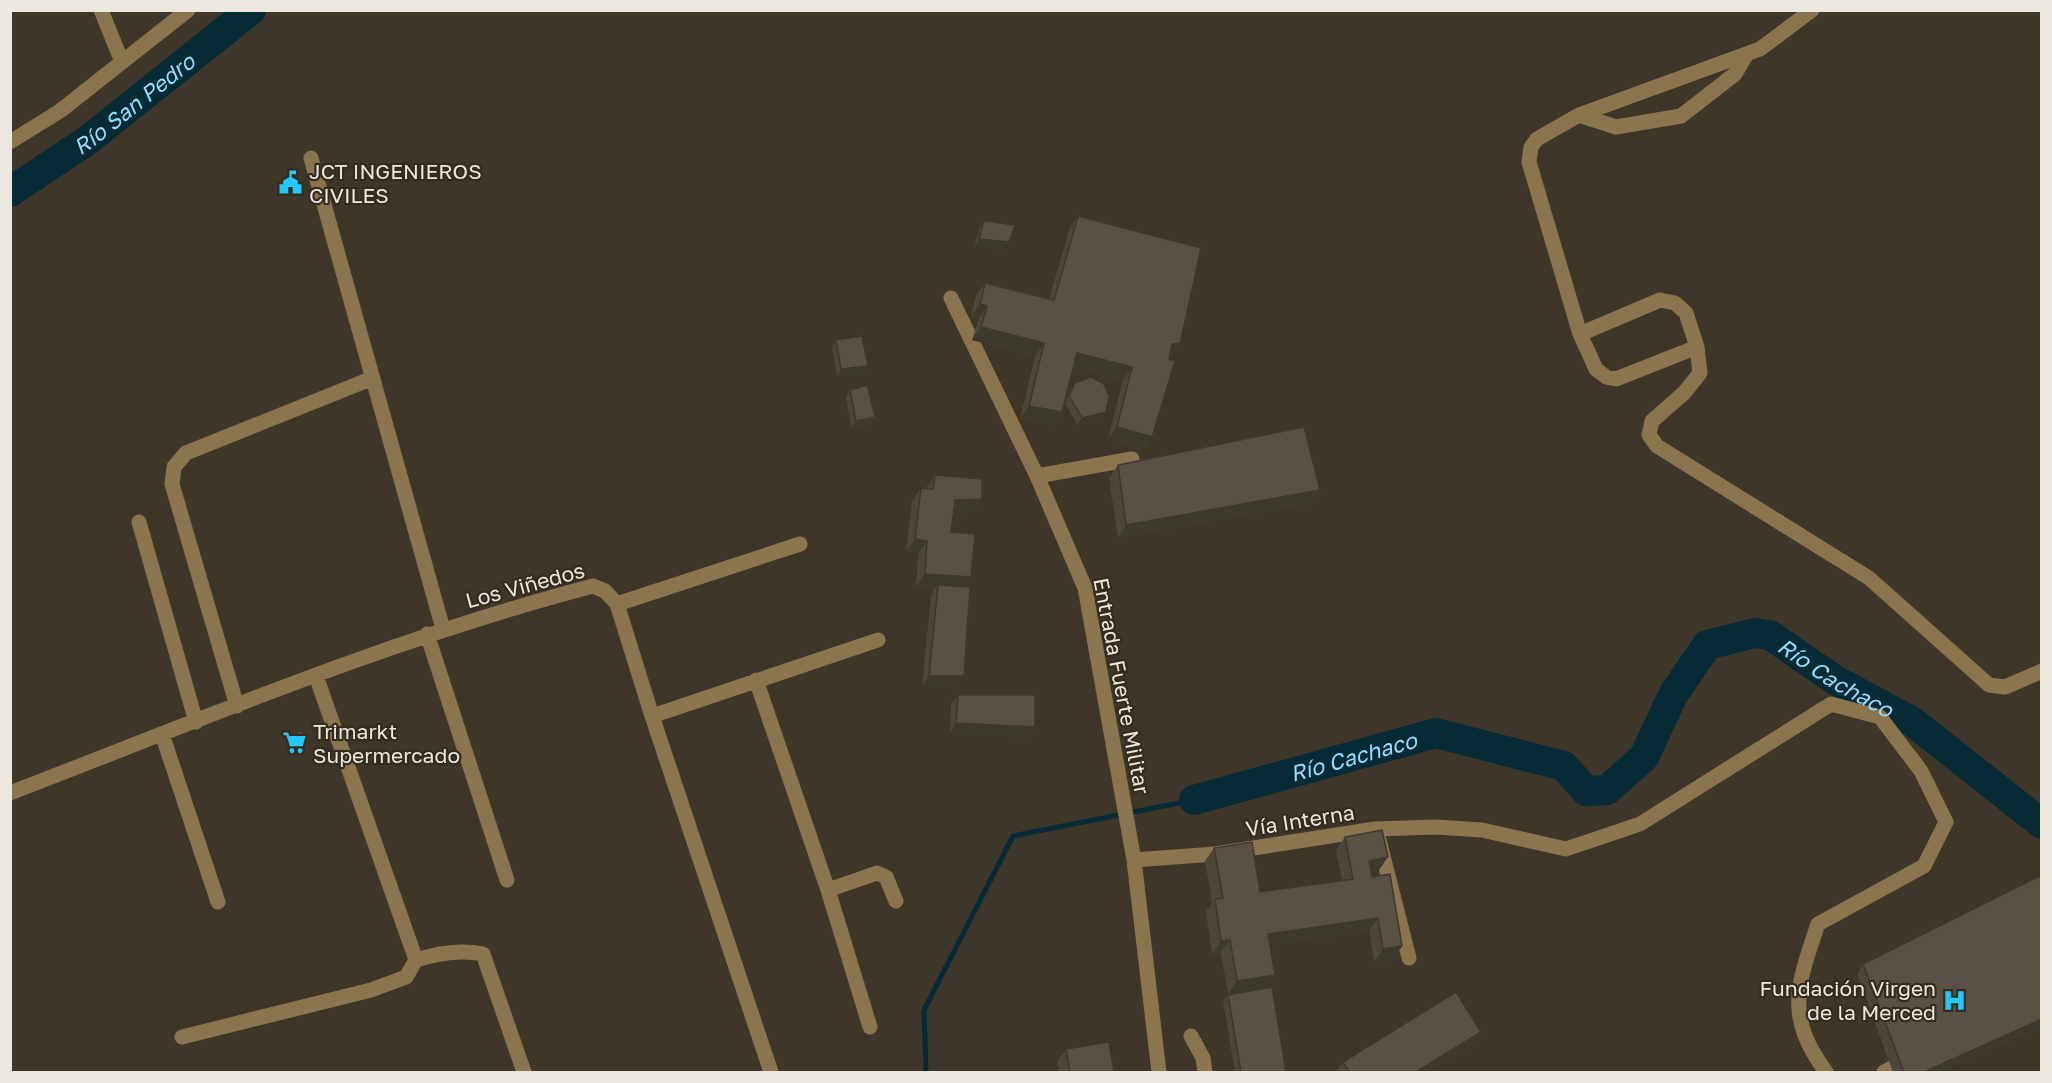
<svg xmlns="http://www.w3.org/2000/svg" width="2052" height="1083" font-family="'Golos Text',sans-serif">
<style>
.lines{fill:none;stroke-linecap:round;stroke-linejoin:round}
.stream{stroke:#072a37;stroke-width:5}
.river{stroke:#072a37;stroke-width:30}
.minor{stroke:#8b754e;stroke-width:15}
.wall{fill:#4d463a}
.shaded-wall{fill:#3e392f}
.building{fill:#595143;stroke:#3e392f;stroke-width:1.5}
.labels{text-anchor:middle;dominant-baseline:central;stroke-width:4.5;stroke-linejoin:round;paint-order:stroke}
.poi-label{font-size:21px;fill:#ece8df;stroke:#342c1f;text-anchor:start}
.street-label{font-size:21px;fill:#ece8df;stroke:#342c1f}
.water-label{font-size:22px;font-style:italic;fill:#94ddfc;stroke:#342c1f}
</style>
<rect width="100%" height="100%" fill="#3e3629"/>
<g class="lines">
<path class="stream" d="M 926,1072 L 924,1010 L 1013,836 L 1194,800"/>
<g class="river">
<path id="s1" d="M 10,192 L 88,140 L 251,10"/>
<path id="s2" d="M 1194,800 L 1436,733 L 1564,766 L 1586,791 L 1607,790 L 1644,757 L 1673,695 L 1707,645 L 1755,633 L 1770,635 L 1835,680 L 1913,722 L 2042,824"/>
</g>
<path class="minor" d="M 101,10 L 122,62
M 1812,10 L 1760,49 L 1579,115 L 1537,139 L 1531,147 L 1529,162 L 1580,334 L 1596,369 L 1606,377 L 1616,379 L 1697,347 L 1700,373 L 1684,393 L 1652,421 L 1649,435 L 1657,446 L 1869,578 L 1989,685 L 2005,687 L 2042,671
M 1579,115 L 1616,127 L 1681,116 L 1735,74 L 1747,54
M 10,142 L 60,111 L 188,10
M 311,158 L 443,629
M 951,298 L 1037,476 L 1085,588 L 1134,860 L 1159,1072
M 1580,334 L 1660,300 L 1675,303 L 1686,313 L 1697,347
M 1037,476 L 1132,459
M 139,522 L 196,722
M 617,604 L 800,544
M 427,634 L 507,880
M 316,676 L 416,960
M 756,680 L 828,890 L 870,1027
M 237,706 L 172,484 L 174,467 L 186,453 L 373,378
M 652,716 L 878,640
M 162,734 L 218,902
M 10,793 C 202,719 394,638 593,586 L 605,591 L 617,604 L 652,716 L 771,1072
M 1379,840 L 1409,958
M 1134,860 L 1215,854 L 1375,829 L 1436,827 L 1482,830 L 1566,849 L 1640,824 L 1831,704 L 1880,717 L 1921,771 L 1946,822 L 1924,866 L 1818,924 C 1797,986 1785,1016 1826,1072
M 828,890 L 877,873 L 886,877 L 896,901
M 1191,1036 L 1203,1058 L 1205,1072
M 182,1037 L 371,990 L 406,977 L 416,960 C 438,953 460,949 483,954 L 524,1072
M 1884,1072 L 1908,1059"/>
</g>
<path class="wall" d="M 1078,216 L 1180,344 L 1171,357 L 1169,357 L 1152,437 L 1143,450 L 1108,439 L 1123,380 L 1074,367 L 1053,425 L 1020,419 L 1035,356 L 972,340 L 979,318 L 971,316 L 976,296 L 985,283 L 1049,299 L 1070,228 Z
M 984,221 L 1009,242 L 1005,249 L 974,246 L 980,228 Z
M 836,340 L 868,366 L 863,373 L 837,376 L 832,347 Z
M 1075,383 L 1101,419 L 1077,425 L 1065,403 L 1070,390 Z
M 850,390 L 870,424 L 851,428 L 846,397 Z
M 1118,465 L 1311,503 L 1118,538 L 1109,478 Z
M 935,475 L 973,512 L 953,512 L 951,532 L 964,587 L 957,686 L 922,686 L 931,595 L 935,588 L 916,587 L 918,553 L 906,551 L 912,501 L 921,488 L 926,488 Z
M 958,695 L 1028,737 L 950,733 L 951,704 Z
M 289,736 L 307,744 L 305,747 L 291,752 L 286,739 Z
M 1345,837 L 1379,870 L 1371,871 L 1372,877 L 1402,946 L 1393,959 L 1374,962 L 1369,931 L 1270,945 L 1266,987 L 1228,994 L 1221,952 L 1212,954 L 1206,912 L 1212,903 L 1205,861 L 1214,848 L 1260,892 L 1342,881 L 1336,850 Z
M 2042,875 L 2042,1026 L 1938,1072 L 1893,1072 L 1857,974 L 1863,964 Z
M 1228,995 L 1286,1072 L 1235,1072 L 1223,1001 Z
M 1472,1045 L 1428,1072 L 1335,1072 L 1343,1062 Z
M 1066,1049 L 1114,1072 L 1059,1072 L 1057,1061 Z"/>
<path class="shaded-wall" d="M 979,239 L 1009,242 L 1005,249 L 974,246 Z
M 980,304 L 987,306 L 979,318 L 971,316 Z
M 981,327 L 1044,343 L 1035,356 L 972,340 Z
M 1172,344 L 1180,344 L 1171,357 L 1163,357 Z
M 1077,353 L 1132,367 L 1123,380 L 1068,366 Z
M 868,366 L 863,373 L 837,376 L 841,369 Z
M 1029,406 L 1062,412 L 1053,425 L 1020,419 Z
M 1106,412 L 1101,419 L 1077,425 L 1082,418 Z
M 875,417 L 870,424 L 851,428 L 856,421 Z
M 1117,427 L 1152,437 L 1143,450 L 1108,439 Z
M 1320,490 L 1311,503 L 1118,538 L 1126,525 Z
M 982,499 L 973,512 L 946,513 L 955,500 Z
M 915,539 L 927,541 L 918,553 L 906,551 Z
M 925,574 L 971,577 L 962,590 L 938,585 L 935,588 L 916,587 Z
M 929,676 L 964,676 L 957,686 L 922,686 Z
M 956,723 L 1035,727 L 1028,737 L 950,733 Z
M 307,744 L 305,747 L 291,752 L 294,749 Z
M 1388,857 L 1379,870 L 1360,873 L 1369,861 Z
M 1378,918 L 1369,931 L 1259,947 L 1268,934 Z
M 1230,940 L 1221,952 L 1212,954 L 1221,941 Z
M 1402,946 L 1393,959 L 1374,962 L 1383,949 Z
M 1275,975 L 1266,987 L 1228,994 L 1237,981 Z
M 2042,1019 L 2042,1026 L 1938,1072 L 1924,1072 Z
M 1481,1032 L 1472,1045 L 1428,1072 L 1416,1072 Z"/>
<path class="building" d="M 1078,216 L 1201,248 L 1180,344 L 1172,344 L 1169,359 L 1175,361 L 1152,437 L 1117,427 L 1132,367 L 1077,353 L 1062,412 L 1029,406 L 1044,343 L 981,327 L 987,306 L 980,304 L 985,283 L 1054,300 Z
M 984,221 L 1015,225 L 1009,242 L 979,239 Z
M 862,336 L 868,366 L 841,369 L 836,340 Z
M 1091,377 L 1104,384 L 1109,396 L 1106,412 L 1082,418 L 1069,396 L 1075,383 Z
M 867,385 L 875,417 L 856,421 L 850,390 Z
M 1304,427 L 1320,490 L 1126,525 L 1118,465 Z
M 935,475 L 982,479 L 982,499 L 955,500 L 951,532 L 975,534 L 971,577 L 925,574 L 927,541 L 915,539 L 921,488 L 933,489 Z
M 938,585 L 970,587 L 964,676 L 929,676 Z
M 958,695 L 1035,695 L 1035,727 L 956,723 Z
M 302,731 L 307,744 L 294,749 L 289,736 Z
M 1382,830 L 1388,857 L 1369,861 L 1372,877 L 1390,874 L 1402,946 L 1383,949 L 1378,918 L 1268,934 L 1275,975 L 1237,981 L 1230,940 L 1221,941 L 1215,899 L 1223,898 L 1214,848 L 1252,842 L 1260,892 L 1353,879 L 1345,837 Z
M 2042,875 L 2042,1019 L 1924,1072 L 1904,1072 L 1863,964 Z
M 1272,987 L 1286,1072 L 1241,1072 L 1228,995 Z
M 1456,992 L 1481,1032 L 1416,1072 L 1349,1072 L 1343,1062 Z
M 1109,1042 L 1114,1072 L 1070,1072 L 1066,1049 Z"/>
<defs>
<symbol id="civic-bare" viewBox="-9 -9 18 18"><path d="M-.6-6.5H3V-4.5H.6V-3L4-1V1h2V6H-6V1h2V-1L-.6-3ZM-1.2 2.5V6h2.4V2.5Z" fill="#23c9fe" stroke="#342c1f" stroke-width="2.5" paint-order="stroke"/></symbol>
<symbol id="supermarket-bare" viewBox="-9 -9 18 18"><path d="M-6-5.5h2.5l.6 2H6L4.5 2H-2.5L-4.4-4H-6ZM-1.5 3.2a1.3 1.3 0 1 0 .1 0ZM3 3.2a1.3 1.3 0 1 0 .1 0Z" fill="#23c9fe" stroke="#342c1f" stroke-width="2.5" paint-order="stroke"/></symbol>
<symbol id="hospital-bare" viewBox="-9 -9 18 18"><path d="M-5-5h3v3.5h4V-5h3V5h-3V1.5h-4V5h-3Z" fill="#23c9fe" stroke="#342c1f" stroke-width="2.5" paint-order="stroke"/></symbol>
</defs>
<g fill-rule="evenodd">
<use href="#civic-bare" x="274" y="166" width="33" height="33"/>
<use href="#supermarket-bare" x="278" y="726" width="33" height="33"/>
<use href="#hospital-bare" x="1938" y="984" width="33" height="33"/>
</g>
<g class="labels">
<g class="poi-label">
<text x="309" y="171">JCT INGENIEROS<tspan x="309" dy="24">CIVILES</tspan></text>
<text x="313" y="731">Trimarkt<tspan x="313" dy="24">Supermercado</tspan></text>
<text x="1936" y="988" text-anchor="end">Fundación Virgen<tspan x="1936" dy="24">de la Merced</tspan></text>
</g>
<g class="street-label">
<text transform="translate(525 585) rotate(-15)">Los Viñedos</text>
<text transform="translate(1122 686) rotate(79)">Entrada Fuerte Militar</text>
<text transform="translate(1300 820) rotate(-9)">Vía Interna</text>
</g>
<g class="water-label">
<text stroke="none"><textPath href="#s1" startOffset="152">Río San Pedro</textPath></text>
<text stroke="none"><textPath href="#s2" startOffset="759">Río Cachaco</textPath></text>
<text stroke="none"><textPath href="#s2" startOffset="165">Río Cachaco</textPath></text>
</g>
</g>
<rect width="2052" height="1083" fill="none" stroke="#ece8df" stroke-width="24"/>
</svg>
